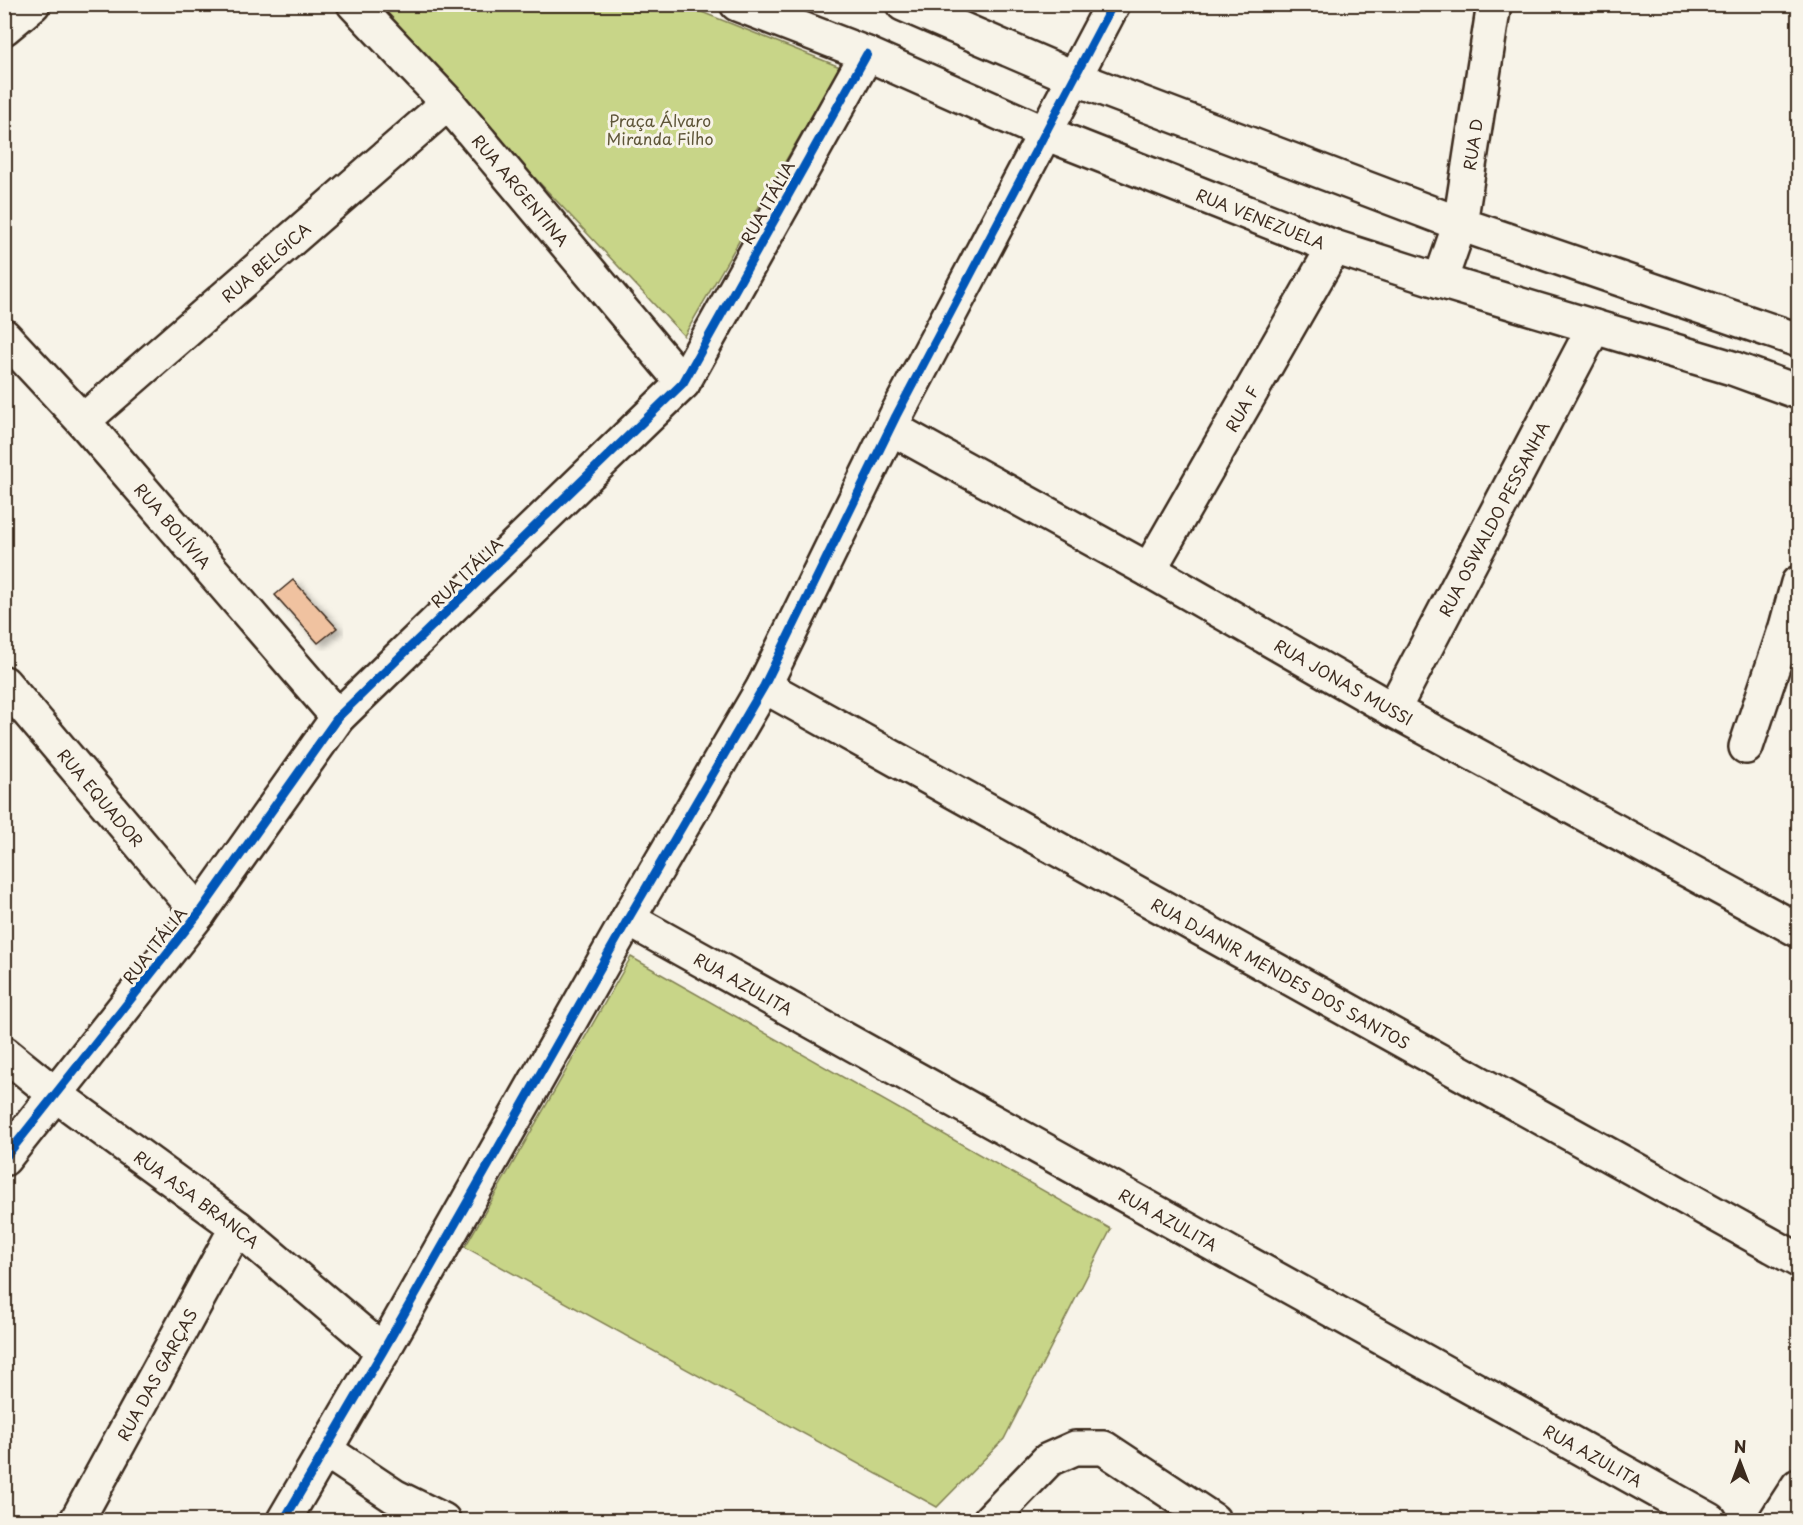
<svg xmlns="http://www.w3.org/2000/svg" width="1803" height="1525" font-family="'Playpen Sans',sans-serif">
<style>
.green{fill:#c8d588;stroke:#828053;stroke-width:1.5}
.building{fill:#f0c2a0;stroke:#3b2a1e;stroke-width:1.5;filter:url(#shadow)}
.lines{fill:none;stroke-linecap:round;stroke-linejoin:round}
.minor-casing{stroke:#3b2a1e;stroke-width:38}
.minor{stroke:#f7f3e8;stroke-width:33}
.cycleway-casing{stroke:#f7f3e8;stroke-width:13}
.cycleway{stroke:#0057b8;stroke-width:9}
.labels{text-anchor:middle;dominant-baseline:central;stroke-width:6;stroke-linejoin:round;paint-order:stroke}
.park-label{font-size:16px;fill:#5e5538;stroke:#f7f3e8}
.street-label{font-size:16px;fill:#3b2a1e;stroke:#f7f3e8}
</style>
<defs>
<filter id="shadow"><feDropShadow dx="6" dy="4" stdDeviation="3" flood-color="#0004"/></filter>
</defs>
<rect width="100%" height="100%" fill="#f7f3e8"/>
<filter id="ink" filterUnits="userSpaceOnUse"><feTurbulence type="fractalNoise" baseFrequency=".0167" numOctaves="2"/><feDisplacementMap in="SourceGraphic" scale="12" xChannelSelector="R" yChannelSelector="G"/><feConvolveMatrix kernelMatrix="1 2 1 2 8 2 1 2 1" color-interpolation-filters="sRGB"/></filter>
<g filter="url(#ink)">
<path class="green" d="M 372,5 L 684,5 L 840,67 L 684,336 Z
M 631,957 L 1111,1229 L 1004,1439 L 937,1507 L 465,1247 Z"/>
<path class="building" d="M 293,580 L 337,628 L 318,643 L 275,595 Z"/>
<g class="lines">
<defs>
<g id="minor">
<path id="s1" d="M 354,4 L 448,103 L 683,383"/>
<path id="s2" d="M 737,4 L 867,54 L 1045,133 L 1334,247 L 1440,281 L 1732,368 L 1798,392"/>
<path d="M 903,4 L 1075,78 L 1460,224 L 1798,340"/>
<path d="M 4,28 L 33,4"/>
<path id="s3" d="M 1440,281 L 1460,224 L 1494,4"/>
<path id="s4" d="M 4,336 L 83,421 L 338,717"/>
<path id="s5" d="M 83,421 L 448,103"/>
<path id="s6" d="M 891,428 L 1149,570 L 1393,710 L 1798,930"/>
<path id="s7" d="M 1149,570 L 1334,247"/>
<path id="s8" d="M 4,683 L 199,913"/>
<path id="s9" d="M 764,686 L 1798,1260"/>
<path id="s10" d="M 1393,710 L 1594,327"/>
<path d="M 1746,747 L 1786,627 L 1798,583"/>
<path id="s11" d="M 628,919 L 1710,1520"/>
<path id="s12" d="M 4,1053 L 56,1095 L 237,1227 L 383,1351"/>
<path d="M 4,1159 L 199,913 L 338,717 L 683,383 L 867,54"/>
<path d="M 325,1450 L 394,1496 L 443,1520"/>
<path id="s13" d="M 77,1520 L 237,1227"/>
<path d="M 284,1520 L 383,1351 L 628,919 L 764,686 L 896,416 L 1113,4"/>
<path d="M 990,1520 L 1048,1460 L 1075,1448 L 1104,1448 L 1213,1520"/>
<path d="M 1776,1520 L 1798,1486"/>
</g>
</defs>
<use href="#minor" class="minor-casing"/>
<use href="#minor" class="minor"/>
<defs>
<path id="cycleway" d="M 4,1159 L 199,913 L 338,717 L 683,383 L 867,54
M 284,1520 L 383,1351 L 628,919 L 764,686 L 896,416 L 1113,4"/>
</defs>
<use href="#cycleway" class="cycleway-casing"/>
<use href="#cycleway" class="cycleway"/>
</g>
</g>
<g class="labels">
<g class="park-label">
<text x="660" y="120">Praça Álvaro<tspan x="660" dy="18">Miranda Filho</tspan></text>
</g>
<g class="street-label">
<text stroke="none"><textPath href="#s3" startOffset="141">RUA D</textPath></text>
<text stroke="none"><textPath href="#s1" startOffset="250">RUA ARGENTINA</textPath></text>
<text transform="translate(767 202) rotate(-61)">RUA ITÁLIA</text>
<text stroke="none"><textPath href="#s2" startOffset="566">RUA VENEZUELA</textPath></text>
<text stroke="none"><textPath href="#s5" startOffset="242">RUA BELGICA</textPath></text>
<text stroke="none"><textPath href="#s7" startOffset="186">RUA F</textPath></text>
<text stroke="none"><textPath href="#s10" startOffset="216">RUA OSWALDO PESSANHA</textPath></text>
<text stroke="none"><textPath href="#s4" startOffset="254">RUA BOLÍVIA</textPath></text>
<text transform="translate(466 572) rotate(-44)">RUA ITÁLIA</text>
<text stroke="none"><textPath href="#s6" startOffset="519">RUA JONAS MUSSI</textPath></text>
<text stroke="none"><textPath href="#s8" startOffset="150">RUA EQUADOR</textPath></text>
<text transform="translate(154 945) rotate(-52)">RUA ITÁLIA</text>
<text stroke="none"><textPath href="#s9" startOffset="591">RUA DJANIR MENDES DOS SANTOS</textPath></text>
<text stroke="none"><textPath href="#s11" startOffset="132">RUA AZULITA</textPath></text>
<text stroke="none"><textPath href="#s12" startOffset="242">RUA ASA BRANCA</textPath></text>
<text stroke="none"><textPath href="#s11" startOffset="618">RUA AZULITA</textPath></text>
<text stroke="none"><textPath href="#s13" startOffset="166">RUA DAS GARÇAS</textPath></text>
<text stroke="none"><textPath href="#s11" startOffset="1104">RUA AZULITA</textPath></text>
</g>
</g>
<rect width="1803" height="1525" fill="none" stroke="#f7f3e8" stroke-width="24"/>
<rect x="12" y="12" width="1779" height="1501" fill="none" stroke="#3b2a1e" stroke-width="2" filter="url(#ink)"/>
<g transform="translate(1740 1462)" stroke="#f7f3e8" stroke-width="4.5" paint-order="stroke">
<path d="M0-4.5L10 22L0 15L-10 22Z" fill="#3b2a1e"/>
<text y="-9" font-size="16" font-weight="bold" text-anchor="middle" fill="#3b2a1e">N</text>
</g>
</svg>
